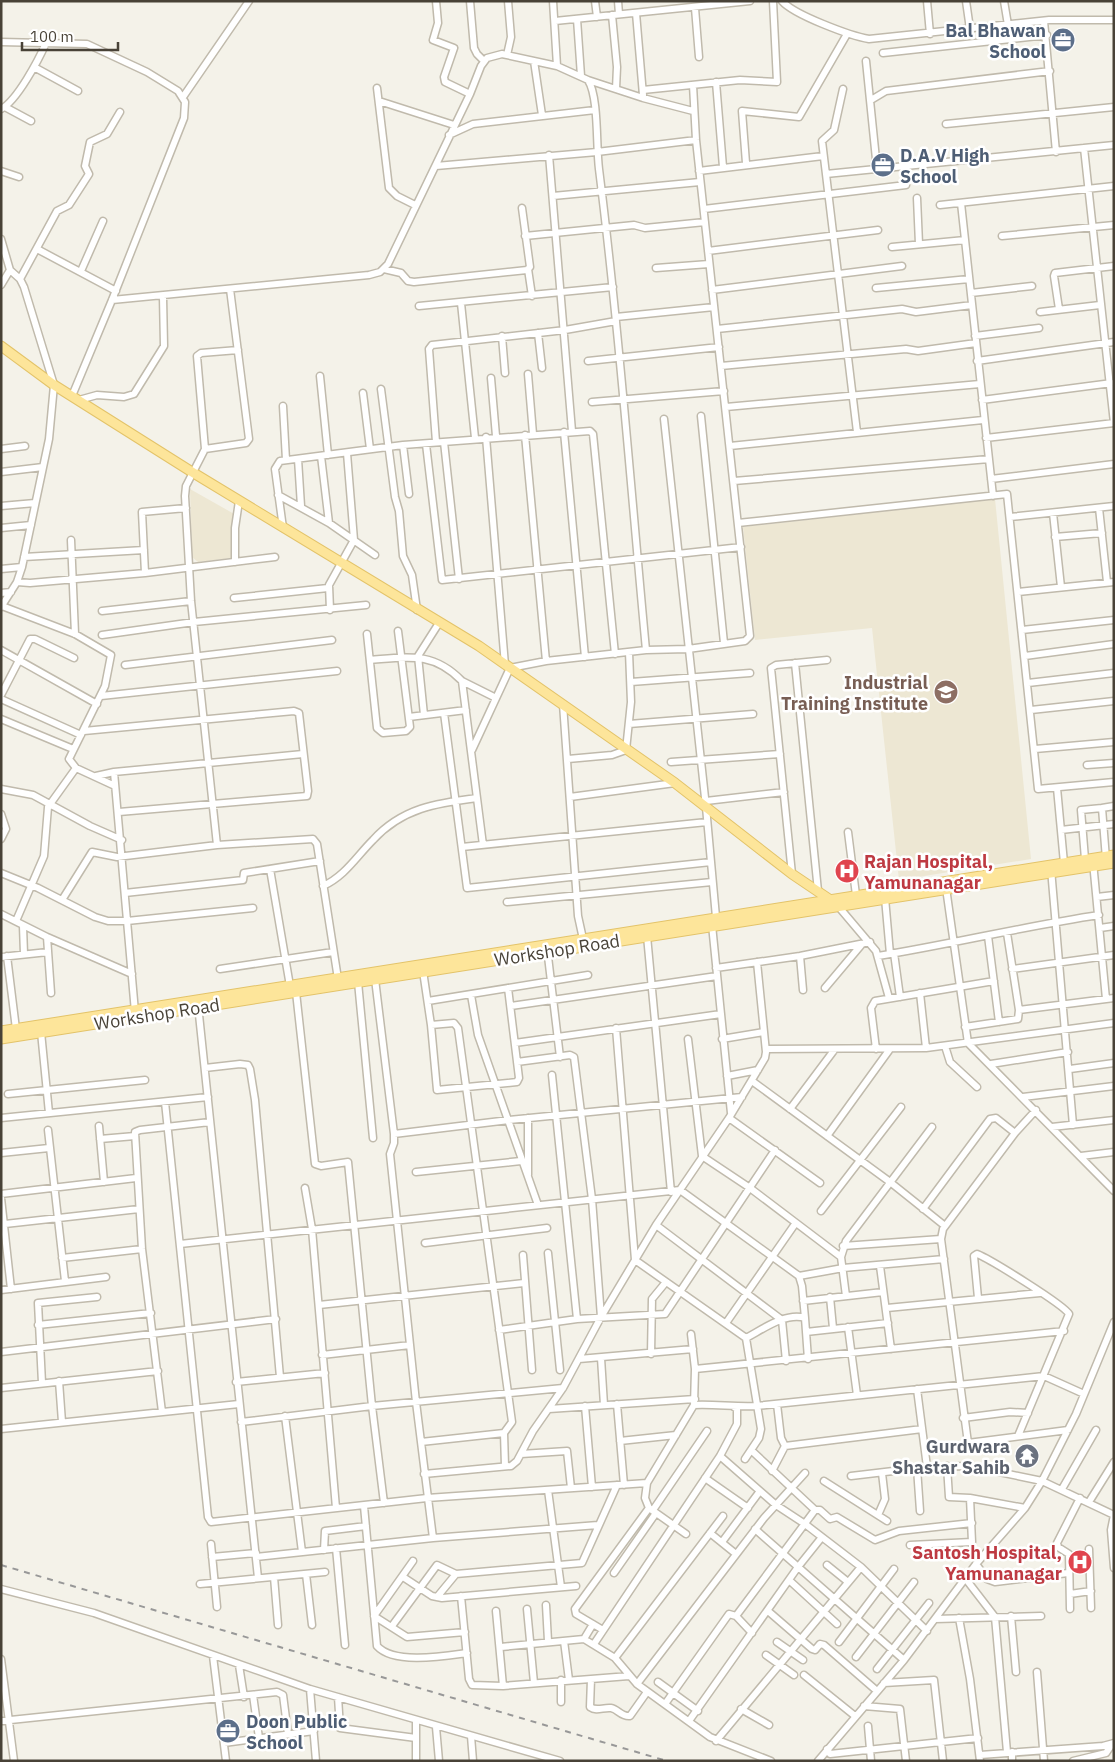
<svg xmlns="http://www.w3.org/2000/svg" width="1115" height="1762" font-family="'IBM Plex Sans',sans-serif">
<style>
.education{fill:#ede7d3}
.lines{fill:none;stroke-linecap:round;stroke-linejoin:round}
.minor-casing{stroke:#c0baac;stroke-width:9}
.major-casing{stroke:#e3c369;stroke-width:11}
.minor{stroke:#fff;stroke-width:6}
.major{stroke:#fde59a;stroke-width:9}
.rail{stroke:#989898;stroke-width:2;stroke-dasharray:6 6;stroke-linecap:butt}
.labels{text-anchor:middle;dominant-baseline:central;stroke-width:5;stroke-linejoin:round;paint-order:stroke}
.service-label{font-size:18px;font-weight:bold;fill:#4e5e75;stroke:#fff;text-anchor:start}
.education-label{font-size:18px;font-weight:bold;fill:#785e54;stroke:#fff;text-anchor:end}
.health-label{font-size:18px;font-weight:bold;fill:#be3a42;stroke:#fff;text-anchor:start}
.street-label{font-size:18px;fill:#484237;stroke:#fff}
.worship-label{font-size:18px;font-weight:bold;fill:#5b616d;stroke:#fff;text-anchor:end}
</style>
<rect width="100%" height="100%" fill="#f4f2e9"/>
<path class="education" d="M 190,489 L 236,515 L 232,558 L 198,562 L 192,557 Z
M 995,499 L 1031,859 L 899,880 L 872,628 L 755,640 L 743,527 Z"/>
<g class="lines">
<defs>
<path id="minor" d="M 436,1 L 438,23 L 433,40 L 454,48 L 444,77 L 445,82 L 470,94
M 470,1 L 474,48 L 477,54 L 484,61
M 553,1 L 557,66 L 588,80 C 599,97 596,147 599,169 C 619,329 631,490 646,650
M 595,1 L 597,17
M 618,1 L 619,14
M 782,1 C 794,15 851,36 869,39 L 1049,20 L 1114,20
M 927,1 L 930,34
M 966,1 L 970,29
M 1004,1 L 1008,25
M 695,8 L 699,57
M 636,13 L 643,95
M 612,15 L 617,67 L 616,89
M 577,19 L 581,76
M 555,21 L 750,1
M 1044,21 L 1056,152
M 1,42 L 87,44 L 147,72 L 178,91 L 185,102 L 184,118 L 112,300 L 72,396
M 883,53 L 1047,35
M 507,55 L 511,37 L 508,1
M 534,61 L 542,115
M 866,61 L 877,169
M 34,67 L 78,91
M 588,80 L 643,98 L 693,111
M 716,82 L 723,167
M 377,88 L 389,188 L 397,196 L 415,205
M 843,89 L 834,130 L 822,141 L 857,432
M 643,90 L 740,80 L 777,82 L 773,1
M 183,97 L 249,1
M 871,100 L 886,91 L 1050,71
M 379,101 L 454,125
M 5,107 L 31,121
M 1,109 C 17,101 39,59 46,43
M 946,124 L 1114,107
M 449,135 L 473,124 L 595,110
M 1084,148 L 1114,423
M 549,155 L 572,431
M 746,163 L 742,111 L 799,117 L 847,34
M 436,166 L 597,152 L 696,140
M 1,171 L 19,177
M 699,171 L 823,156
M 826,174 L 1114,145
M 553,196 L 700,182
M 917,198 L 919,244
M 961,203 L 993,496
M 940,205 L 1114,186
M 704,209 L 906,185
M 525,236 L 634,225 L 645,228 L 705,222
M 1002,236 L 1114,225
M 1,239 L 10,270 L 20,279 L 24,287 L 54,385 L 49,439 L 22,567 L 17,582 L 1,607
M 892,247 L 965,240
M 37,249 L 116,291
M 708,251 L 878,230
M 656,268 L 709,264
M 384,269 L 401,273 L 408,281 L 414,282 L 527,270 L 530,267 L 522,208
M 528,269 L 532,296
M 81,271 L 103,221
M 20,279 L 57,211 L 69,205 L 89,174 L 85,166 L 90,142 L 107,134 L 120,112
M 1,285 L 10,270
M 876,288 L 969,279
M 712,290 L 902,266
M 971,293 L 1032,286
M 112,300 L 369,275 L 380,272 L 388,264 L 470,94 L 481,66 L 487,58 L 502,54 L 557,66
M 461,303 L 475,438
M 419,306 L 613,287
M 1059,309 L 1054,276 L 1055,273 L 1114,266
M 1040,312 L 1100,305
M 616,317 L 714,307
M 717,329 L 902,309 L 916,312 L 972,305
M 538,333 L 542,368
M 502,336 L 505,373
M 975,336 L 1039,328
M 588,361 L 719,347
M 977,361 L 1114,342
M 721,366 L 906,349 L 918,351 L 976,343
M 528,374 L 533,434
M 320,376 L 328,455
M 491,378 L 496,436
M 381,389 L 395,497 L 399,511 L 403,556 L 412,575 L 417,610
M 363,393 L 370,449
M 79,400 L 97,395 L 124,397 L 134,394 L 164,346 L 163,297
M 982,400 L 1112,383
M 592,402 L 724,391
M 283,406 L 286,460
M 726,407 L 980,384
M 701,416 L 724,643
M 664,419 L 706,807 L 716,917
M 564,432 L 585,657
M 525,435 L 546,661
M 486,437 L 505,665
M 986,438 L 1114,423
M 436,442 L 429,349 L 432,345 L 565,330 L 616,321
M 444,442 L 459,579
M 426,444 L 442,580 L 741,547
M 403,445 L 409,494
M 730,446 L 983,420
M 1,449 L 25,446
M 205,449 L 197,356 L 201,353 L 238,350
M 321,456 L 329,523
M 298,459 L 301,506
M 1,472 L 43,467
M 991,479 L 1114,464
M 734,481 L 989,459
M 278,495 L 329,523 L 375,555
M 1,506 L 35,503
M 1099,508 L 1107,582
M 1053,513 L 1061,587
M 1010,517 L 1114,506
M 738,523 L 1007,494 L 1038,789 L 1114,782
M 1,528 L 31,525
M 283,528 L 275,469 L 280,461 L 403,445 L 590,431 L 593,434 L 615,654
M 1055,537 L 1102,533
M 71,540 L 75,634
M 24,557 L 144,550
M 235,562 L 235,528 L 239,501
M 1,569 L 22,567
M 145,573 L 142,512 L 186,508
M 17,582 L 30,583 L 145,573 L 275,557
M 1018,592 L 1114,582
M 1,593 L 11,592
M 234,598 L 328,588
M 2,606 L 75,634 L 111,655 L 105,686 L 69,759 L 76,768 L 115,786
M 330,610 L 329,585 L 354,540 L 347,453
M 102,611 L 191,601
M 1022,630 L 1114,620
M 367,634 L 377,728 L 383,733 L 406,731 L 410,727 L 398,631
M 102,635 L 194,622 L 366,605
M 1,650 L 97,704
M 1025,656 L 1114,644
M 370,660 C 407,657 433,651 462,681 L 483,845
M 795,663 L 818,891
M 125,665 L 332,640
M 462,681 L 496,698
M 631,682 L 750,673
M 1028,683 L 1114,673
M 1,695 L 30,639 L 35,639 L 74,658
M 101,696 L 337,671
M 1,699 L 81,735
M 563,704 L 578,916 L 583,939
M 1031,710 L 1114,701
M 444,713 L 467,888 L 711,862
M 424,715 L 418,656 L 439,623
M 409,717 L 466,710
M 1,719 L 73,749
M 629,724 L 753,714
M 84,731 L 294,711 L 299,713 L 308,791 L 307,796 L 119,812
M 1035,749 L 1114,742
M 472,750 L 510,668 L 546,661 L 646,650 L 688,649 L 745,641 L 750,636 L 696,140 L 693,85
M 568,759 L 612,755 L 626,750 L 631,702 L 629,652
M 671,762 L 780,754
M 1087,765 L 1114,763
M 114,772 L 135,1012
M 96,776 L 114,772 L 303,754
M 1057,788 L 1064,863
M 1,789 L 33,795 L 90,826 L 122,840
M 570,797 L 675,783
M 706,801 L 784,792
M 1,814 L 6,829 L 1,839
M 1061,830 L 1114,824
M 848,832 L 856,895
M 217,845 L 191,601 L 185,496 L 186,486 L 205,449 L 246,443 L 249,439 L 230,289
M 462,847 L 707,822
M 1085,859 L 1081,810 L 1102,808
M 1106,859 L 1102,808 L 1114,806
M 1093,862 L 1106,999
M 270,869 L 290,986
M 1051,869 L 1073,1125
M 1,873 L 38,888 L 95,917 L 108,921 L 127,921 L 253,908
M 792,874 L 771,668 L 776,665 L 827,660
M 323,886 C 345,876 356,857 373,840 C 402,808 437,803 477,798
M 946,888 L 968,1043 L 1114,1191
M 125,893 L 243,880 L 244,873 L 320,861
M 1097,897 L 1114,895
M 885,898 L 890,954
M 62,900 L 92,852 L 117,857 L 217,845 L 313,839 L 317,844 L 338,979
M 507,902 L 712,882
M 838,906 L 876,951 L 889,998
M 1,914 L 47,937 L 132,974
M 16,921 L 44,856 L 48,807 L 76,768
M 712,925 L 731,1113
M 23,926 L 24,954
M 1100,928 L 1114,926
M 647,936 L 671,1192
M 988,936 L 999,1022
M 47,937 L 51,993
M 547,948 L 560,1057
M 894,953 L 900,997
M 7,956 L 16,1029
M 800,956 L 803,990
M 878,956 C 952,944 1025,926 1099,915
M 1,957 L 48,952
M 716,968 L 800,956 L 870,942
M 220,969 L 333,952
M 1012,969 L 1114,955
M 423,971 L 431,1025 L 454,1023 L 458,1028 L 512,1422 L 504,1433 L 505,1466
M 375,979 L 394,1134 L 394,1143 L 390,1154 L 416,1402 L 433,1538
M 358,982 L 373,1138
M 825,988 L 862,944
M 296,992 L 315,1164 L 321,1166 L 348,1162 L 372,1406 L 384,1503
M 920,993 L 926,1048
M 471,995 L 478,1035 L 538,1205
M 428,1001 L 588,975
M 198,1005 L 258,1578
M 511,1006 L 717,976
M 1019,1010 L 1114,998
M 431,1025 L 437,1090 L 517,1082 L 519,1078 L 508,988
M 965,1027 L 1018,1019 L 1019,1010 L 1007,933
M 616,1028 L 635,1260 L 746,1338 L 761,1429 L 759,1438 L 745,1459
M 41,1032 L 49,1113
M 688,1039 L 702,1156 L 750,1188 L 841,1257
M 722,1039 L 764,1032
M 515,1043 L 721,1014
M 945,1046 L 950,1062 L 977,1087
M 766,1049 L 926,1048 L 1114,1023
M 876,1049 L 871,1008 L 875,1001 L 994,981
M 517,1062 L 570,1055 L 574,1057 L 592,1199 L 601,1317
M 991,1064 L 1068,1052
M 205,1068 L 240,1064 L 248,1065 L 250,1069 L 255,1100 L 280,1377
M 1070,1069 L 1114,1063
M 552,1075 L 577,1319
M 727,1076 L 758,1070
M 752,1081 L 890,1182 L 945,1226
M 8,1094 L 145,1080
M 1023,1097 L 1114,1086
M 165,1102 L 208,1517 L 211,1522 L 427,1498 L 647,1483
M 790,1109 L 835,1049
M 1036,1110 L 1015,1133 L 943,1229 L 941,1239 L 968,1443 L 1068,1430
M 1,1118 L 208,1097
M 528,1118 L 528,1175
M 729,1118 L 820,1183
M 99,1126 L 104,1182
M 1052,1127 L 1114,1120
M 48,1130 L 65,1281
M 394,1134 L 509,1120 L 742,1097
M 827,1136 L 890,1049
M 100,1139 L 135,1136
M 1,1153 L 49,1148
M 1081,1156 L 1114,1152
M 416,1172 L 521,1161
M 305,1188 L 312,1229 L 336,1508
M 1,1194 L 136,1178
M 1,1198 L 11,1289
M 923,1209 L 990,1119 L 996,1118 L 1015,1133
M 821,1211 L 901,1107
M 5,1224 L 139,1209
M 656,1225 L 782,1320 L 786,1361
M 425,1243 L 547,1228
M 180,1244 L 680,1190 L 799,1276
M 843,1246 L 941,1239
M 548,1253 L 560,1370
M 523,1255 L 532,1370
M 62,1258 L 142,1249
M 880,1266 L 891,1349
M 1,1290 L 106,1277
M 846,1296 L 841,1257 L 846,1241 L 932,1127
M 830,1297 L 833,1328
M 978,1298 L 974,1256 L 977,1254 C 990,1259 1064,1305 1069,1314 L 1018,1436
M 803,1301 L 883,1292
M 319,1305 L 524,1283
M 887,1308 L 1040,1293
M 805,1318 L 802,1286 L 799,1276 L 843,1268 L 944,1259
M 726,1323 L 795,1224
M 38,1325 L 151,1313
M 848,1327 L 857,1395
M 499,1330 L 577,1319 L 665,1314 L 775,1150
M 806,1332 L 888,1323
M 746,1338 C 763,1329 786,1312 805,1318 L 808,1359
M 1,1352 L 276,1319
M 651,1354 L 652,1299 L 666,1282
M 322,1355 L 410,1345
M 601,1358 L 604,1405
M 579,1359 L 693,1349
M 695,1369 L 1064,1331
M 59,1381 L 62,1422
M 236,1382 L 325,1373
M 42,1383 L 38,1303 L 97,1297
M 1,1388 L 158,1371
M 917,1389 L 927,1467
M 617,1404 L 624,1485
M 777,1404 L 781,1438 L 785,1446 L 922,1429
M 694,1405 C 715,1404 735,1407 756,1406 L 1044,1376 L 1084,1394
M 585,1406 L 592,1487
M 549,1409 L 695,1399
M 162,1412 L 142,1249 L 135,1132 L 140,1130 L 210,1122
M 285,1416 L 302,1552
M 963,1418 L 1010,1412 L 1028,1413
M 241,1422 L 372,1406 L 563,1388
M 1,1429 L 239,1404
M 620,1441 L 676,1435
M 421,1442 L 504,1433
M 751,1450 L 815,1510
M 521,1454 L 567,1451 L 571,1488
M 720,1456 L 776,1505 L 805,1524 L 861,1567 L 927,1631
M 947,1466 L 949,1497 L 970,1498 L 1025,1508
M 917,1468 L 920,1511
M 772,1471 L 785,1446
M 424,1474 L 511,1466 L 517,1461 L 533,1431 L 563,1388 L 601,1317 L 656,1225 L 729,1118 L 765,1058 L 766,1052 L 757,962
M 851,1476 L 927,1467 L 970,1466 L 1042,1481 L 1114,1515
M 705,1478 L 748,1508
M 824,1481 L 887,1521
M 1062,1489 L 1096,1430
M 548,1490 L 561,1587
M 1089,1502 L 1114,1462
M 364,1506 L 377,1646 C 394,1665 445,1656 467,1653
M 653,1510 L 707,1431
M 878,1515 L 885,1499 L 882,1473
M 1114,1515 L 1111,1530 L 1114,1568
M 755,1529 L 904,1660
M 710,1533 L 736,1554
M 686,1534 L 649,1508 L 645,1498 L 647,1483 L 694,1405 L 695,1369 L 691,1334
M 722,1542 L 760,1491
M 211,1544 L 217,1607
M 910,1545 L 972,1542 L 970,1498
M 336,1548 L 345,1645
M 1089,1549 L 1091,1608
M 324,1550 L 325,1531 L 366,1526
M 212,1557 L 256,1553
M 256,1557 L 433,1538 L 598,1525
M 413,1561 L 374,1616 L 407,1637 L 465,1632
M 976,1564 L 987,1579 L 995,1582 L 1068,1573
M 827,1565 L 848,1582
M 614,1573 L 656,1513
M 306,1574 L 312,1625
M 274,1577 L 278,1625
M 403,1577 L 432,1596 L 442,1598 L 576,1586
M 965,1578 L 995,1617 L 1007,1752
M 789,1580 L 837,1624
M 200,1584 L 325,1572
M 1,1589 L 94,1613 L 310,1689 L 560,1761
M 1070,1594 L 1091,1591
M 461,1596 L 469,1679 L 472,1685 L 503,1686 L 629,1676
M 437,1597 L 456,1574
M 546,1605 L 548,1641
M 527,1609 L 534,1683
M 1070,1609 L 1069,1554 L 1058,1547 L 1057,1543 L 1080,1498
M 496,1611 L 503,1686
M 768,1611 L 812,1649 L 815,1650 L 820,1644 L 824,1645 L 877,1691
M 736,1616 L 815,1510 L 820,1510 L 830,1519 L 837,1517 L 875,1540 L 899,1531 L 972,1523
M 1011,1616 L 1016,1672
M 959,1618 L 970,1679 L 980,1761
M 935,1619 L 1041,1616
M 392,1626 L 437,1565 L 456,1574 L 582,1563 L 617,1485
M 603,1630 L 576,1614 L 575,1609 L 649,1508
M 584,1639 L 593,1624
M 564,1641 L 569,1680
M 777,1642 L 803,1660
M 839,1642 L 894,1569
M 594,1644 L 720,1456 L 737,1424 L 737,1409 L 734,1407
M 501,1647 L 584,1639 L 615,1658 L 637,1684 L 710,1737 L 771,1761
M 766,1655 L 794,1675
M 213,1656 L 226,1761
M 856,1657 L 914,1582
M 615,1658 L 723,1516
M 1,1659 L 14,1761
M 239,1665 L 244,1697
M 877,1669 L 929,1603
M 1037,1672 L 1044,1761
M 804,1675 L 855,1716
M 591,1679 L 590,1707 C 597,1712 603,1707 611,1708 C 618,1709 621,1717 630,1716 L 647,1692
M 658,1682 L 698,1711
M 884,1683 L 934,1680 L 943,1761
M 637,1684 L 764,1518 L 805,1473
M 310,1689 L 316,1761
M 253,1695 L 259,1738
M 338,1697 L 340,1728 L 416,1738 L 416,1761
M 561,1702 L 561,1680
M 665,1704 L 729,1614 L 736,1616 L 752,1633
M 864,1706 L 900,1709 L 906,1761
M 741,1709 L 769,1725
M 1,1721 L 277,1692 L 283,1695 L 288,1734
M 689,1721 L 798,1567 L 822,1537
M 868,1726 L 871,1761
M 436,1727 L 439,1761
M 471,1736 L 473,1761
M 416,1738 L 416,1721
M 716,1741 L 861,1567
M 224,1743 L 314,1731
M 827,1749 L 830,1754 L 978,1738
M 1012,1752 L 1012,1761
M 980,1755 L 1103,1746 L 1114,1743
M 818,1761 L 904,1660 L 976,1564 L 1025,1508 L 1042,1481 L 1076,1414 L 1114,1322
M 1073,1761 L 1106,1753 L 1112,1744"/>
<path id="major" d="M 1,346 L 54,385 L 192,472 L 479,646 L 675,783 L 792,874 L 832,901
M 1,1031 L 1114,855
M 1,1039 L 1114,863"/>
</defs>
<use href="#minor" class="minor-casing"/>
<use href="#major" class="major-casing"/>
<use href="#minor" class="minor"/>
<use href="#major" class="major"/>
<path class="rail" d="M 1,1565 L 667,1761"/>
</g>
<defs>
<symbol id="office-disc" viewBox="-11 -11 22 22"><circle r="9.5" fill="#5c6f8a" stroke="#fff"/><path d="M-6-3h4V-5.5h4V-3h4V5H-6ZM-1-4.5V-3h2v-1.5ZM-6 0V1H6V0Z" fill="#fff"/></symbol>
<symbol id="university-disc" viewBox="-11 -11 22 22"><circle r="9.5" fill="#8d6e63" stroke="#fff"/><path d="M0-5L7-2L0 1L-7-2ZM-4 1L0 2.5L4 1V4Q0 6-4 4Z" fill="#fff"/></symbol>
<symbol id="hospital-disc" viewBox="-11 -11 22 22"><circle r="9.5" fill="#e0444e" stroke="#fff"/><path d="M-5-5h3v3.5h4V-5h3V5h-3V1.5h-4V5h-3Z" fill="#fff"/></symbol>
<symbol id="temple-disc" viewBox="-11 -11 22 22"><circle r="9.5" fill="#6b7280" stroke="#fff"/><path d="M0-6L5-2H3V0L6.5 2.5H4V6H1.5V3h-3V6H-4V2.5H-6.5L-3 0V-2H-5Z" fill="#fff"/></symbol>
</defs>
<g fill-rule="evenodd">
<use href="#office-disc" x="1049" y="26" width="28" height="28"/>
<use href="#office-disc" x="869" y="151" width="28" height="28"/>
<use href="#university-disc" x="932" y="678" width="28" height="28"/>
<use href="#hospital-disc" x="833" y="857" width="28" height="28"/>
<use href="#temple-disc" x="1013" y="1442" width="28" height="28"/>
<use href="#hospital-disc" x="1066" y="1548" width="28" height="28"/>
<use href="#office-disc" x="214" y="1717" width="28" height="28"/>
</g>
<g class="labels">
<g class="service-label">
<text x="1046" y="30" text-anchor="end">Bal Bhawan<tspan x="1046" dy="21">School</tspan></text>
<text x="900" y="155">D.A.V High<tspan x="900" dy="21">School</tspan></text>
<text x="246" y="1721">Doon Public<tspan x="246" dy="21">School</tspan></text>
</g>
<g class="education-label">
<text x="928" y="682">Industrial<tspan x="928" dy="21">Training Institute</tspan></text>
</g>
<g class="health-label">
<text x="864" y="861">Rajan Hospital,<tspan x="864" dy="21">Yamunanagar</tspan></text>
<text x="1062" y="1552" text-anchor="end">Santosh Hospital,<tspan x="1062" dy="21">Yamunanagar</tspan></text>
</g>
<g class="street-label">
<text transform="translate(557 950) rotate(-9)">Workshop Road</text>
<text transform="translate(157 1014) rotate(-9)">Workshop Road</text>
</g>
<g class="worship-label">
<text x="1010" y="1446">Gurdwara<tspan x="1010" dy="21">Shastar Sahib</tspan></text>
</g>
</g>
<rect width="1115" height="1762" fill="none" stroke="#484237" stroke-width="5"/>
<path d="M22 42v8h96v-8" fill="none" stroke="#484237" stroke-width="2.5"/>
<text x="30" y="42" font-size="15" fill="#484237" stroke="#ffffff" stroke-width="4" paint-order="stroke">100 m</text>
</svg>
